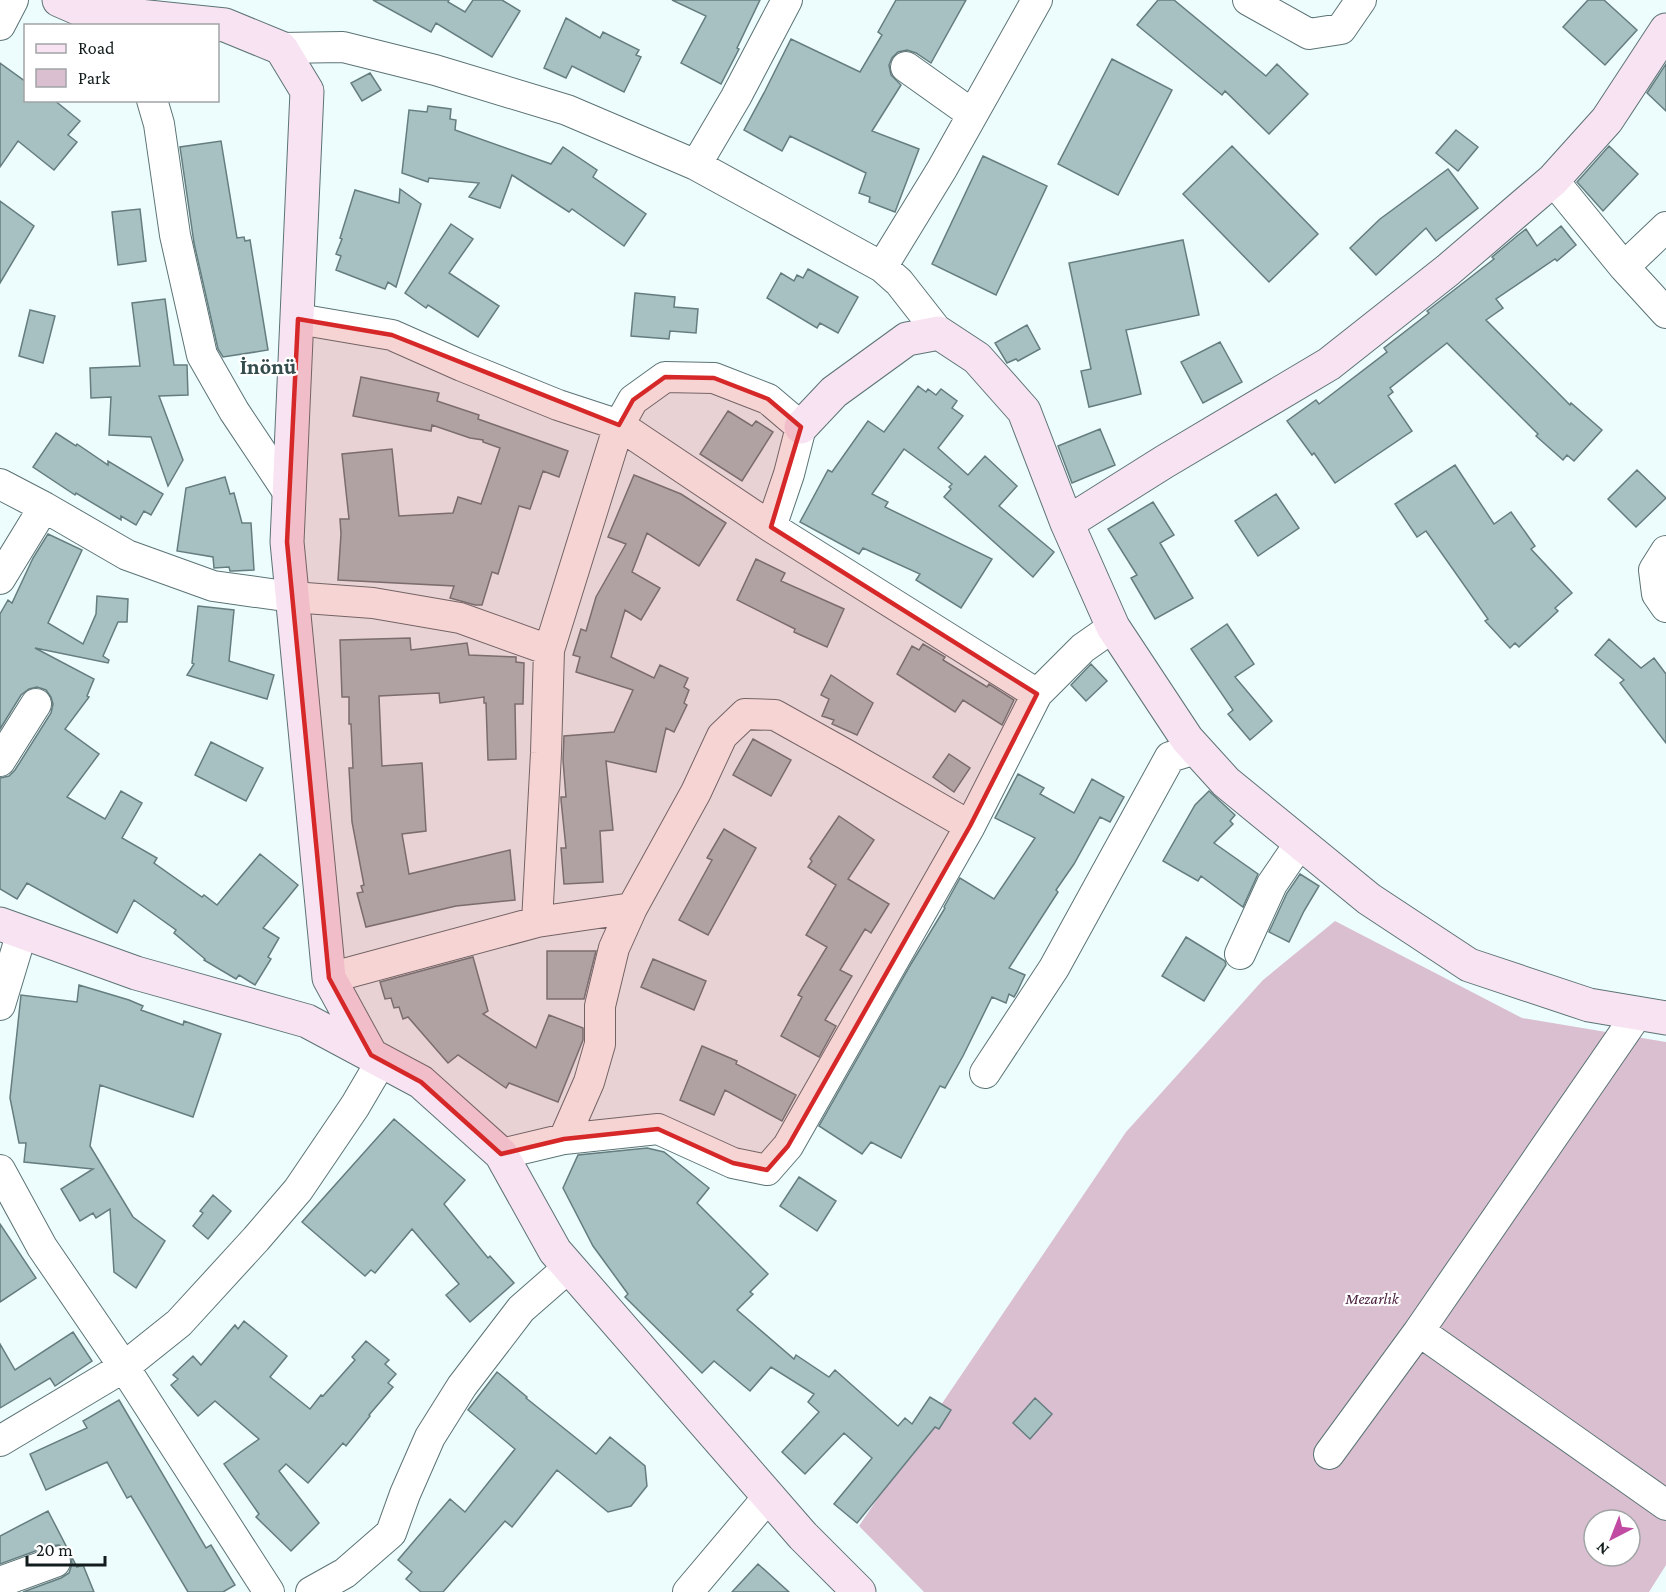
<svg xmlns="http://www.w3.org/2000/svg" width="1666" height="1592" font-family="'Crimson Pro',serif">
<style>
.green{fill:#dabfd1;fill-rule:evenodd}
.building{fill:#a7c0c2;stroke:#657d7f;stroke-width:1.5}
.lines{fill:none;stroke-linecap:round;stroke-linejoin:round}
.street-casing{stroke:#5c7375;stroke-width:32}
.secondary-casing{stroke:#5c7375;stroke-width:35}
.street{stroke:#fff;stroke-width:30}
.secondary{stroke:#f8e3f2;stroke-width:33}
.marked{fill:#d62828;fill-opacity:0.2;stroke:#d62828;stroke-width:4.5;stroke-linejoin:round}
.labels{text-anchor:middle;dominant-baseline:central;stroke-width:4.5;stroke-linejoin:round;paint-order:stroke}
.park-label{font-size:16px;font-style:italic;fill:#491e3d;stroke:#fff}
.district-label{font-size:22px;font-weight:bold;fill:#354c4d;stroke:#fff}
</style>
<rect width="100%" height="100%" fill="#edfdfe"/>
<path class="green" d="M 1335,921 L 1522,1018 L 1666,1042 L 1666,1565 L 1649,1592 L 924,1592 L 859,1526 L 1126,1132 L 1263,980 ZM 1594,1520 L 1630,1520 L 1630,1556 L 1594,1556 Z"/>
<path class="building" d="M 373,0 L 449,0 L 448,2 L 465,12 L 473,0 L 502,0 L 520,11 L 492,57 L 436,23 L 431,32 Z
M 672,0 L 760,0 L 737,48 L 739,49 L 721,84 L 681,63 L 706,16 Z
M 896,0 L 966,0 L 931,63 L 916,53 L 907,50 L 898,52 L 892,58 L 889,65 L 891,75 L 901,85 L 872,131 L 919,149 L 895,212 L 869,202 L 870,197 L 859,193 L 866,173 L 790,136 L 782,151 L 744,130 L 765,91 L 791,39 L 860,72 L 882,35 L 878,32 Z
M 1158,0 L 1174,0 L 1266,76 L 1277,64 L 1308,94 L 1269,134 L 1225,91 L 1222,95 L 1137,25 Z
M 1588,0 L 1604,0 L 1637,30 L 1605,65 L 1563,27 Z
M 566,18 L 600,38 L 603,32 L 639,50 L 636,55 L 641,57 L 624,92 L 572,66 L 566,78 L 544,68 Z
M 1112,59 L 1172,90 L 1118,195 L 1058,164 Z
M 0,63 L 26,82 L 26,100 L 54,100 L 80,121 L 68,135 L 77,142 L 54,170 L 18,141 L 0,167 Z
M 1666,64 L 1666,111 L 1647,93 Z
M 370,73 L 381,90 L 362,101 L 351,83 Z
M 428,106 L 451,109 L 450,119 L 456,120 L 455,130 L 551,164 L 563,147 L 597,170 L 593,177 L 646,214 L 624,246 L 572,209 L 569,212 L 512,175 L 500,208 L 469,197 L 479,183 L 429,178 L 428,182 L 402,173 L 409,110 L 427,112 Z
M 1456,130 L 1478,147 L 1458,171 L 1436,153 Z
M 221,141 L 237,238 L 244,237 L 245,241 L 250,240 L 268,350 L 223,357 L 218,349 L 194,243 L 180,147 Z
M 1232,146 L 1318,234 L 1269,282 L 1183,194 Z
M 1609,146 L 1638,174 L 1603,211 L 1577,182 Z
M 983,156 L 1047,186 L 996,295 L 932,264 Z
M 1448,169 L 1478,208 L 1436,241 L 1426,228 L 1376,275 L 1350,248 L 1380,219 Z
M 400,189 L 421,204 L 396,287 L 388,282 L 385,289 L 336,270 L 341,256 L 336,254 L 342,239 L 340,238 L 355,190 L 399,203 Z
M 0,201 L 34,226 L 0,283 Z
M 140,209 L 146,261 L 118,265 L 112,212 Z
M 451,224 L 473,239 L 449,273 L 499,306 L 478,337 L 428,305 L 426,308 L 405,293 Z
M 1561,226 L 1576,245 L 1557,261 L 1555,259 L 1496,299 L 1503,308 L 1486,320 L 1570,405 L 1571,403 L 1602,430 L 1574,461 L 1567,455 L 1563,460 L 1536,436 L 1538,434 L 1447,343 L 1390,388 L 1393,392 L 1388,396 L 1412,431 L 1335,483 L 1314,453 L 1312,455 L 1287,421 L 1316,400 L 1319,404 L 1387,352 L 1384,348 L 1429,313 L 1427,311 L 1494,259 L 1492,257 L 1517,236 L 1526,229 L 1537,246 Z
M 1183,240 L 1199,315 L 1126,330 L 1141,394 L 1089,407 L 1081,371 L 1091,369 L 1069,263 Z
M 808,269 L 858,297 L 838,333 L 820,323 L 817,328 L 767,298 L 781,273 L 794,281 L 797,275 L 803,278 Z
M 635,293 L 675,297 L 674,307 L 698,309 L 696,333 L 670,331 L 669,339 L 631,336 Z
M 165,299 L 174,365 L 187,365 L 188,395 L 159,396 L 183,460 L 168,486 L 151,437 L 109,435 L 111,397 L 91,398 L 90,368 L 140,366 L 132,303 Z
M 30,310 L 55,316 L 43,363 L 19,356 Z
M 1027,325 L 1040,349 L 1018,361 L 1016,359 L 1007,363 L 995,343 Z
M 1220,342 L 1242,382 L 1203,403 L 1181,362 Z
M 361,377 L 439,393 L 437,401 L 479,415 L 478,419 L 568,451 L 559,477 L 543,471 L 530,509 L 519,506 L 498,574 L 492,572 L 482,605 L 475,605 L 450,598 L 454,586 L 338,580 L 341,534 L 340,519 L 349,519 L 342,454 L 392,449 L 399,516 L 453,513 L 458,497 L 481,504 L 500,448 L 483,442 L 483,440 L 470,438 L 432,425 L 431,431 L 353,416 Z
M 918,386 L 926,392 L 928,389 L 936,395 L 941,389 L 957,401 L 952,408 L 963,416 L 938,448 L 968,475 L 985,456 L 1017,486 L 999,506 L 1054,552 L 1033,577 L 944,497 L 951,489 L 949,487 L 952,484 L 904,449 L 872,494 L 888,502 L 885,507 L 992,559 L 961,608 L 916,580 L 920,574 L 863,548 L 859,554 L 800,522 L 828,470 L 832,472 L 868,421 L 884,432 Z
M 728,411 L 752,426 L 756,421 L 773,432 L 742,481 L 700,454 Z
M 1100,429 L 1115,465 L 1072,483 L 1058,446 Z
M 56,433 L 76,446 L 77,444 L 108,465 L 108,461 L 163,494 L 151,515 L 144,511 L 136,525 L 121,516 L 121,520 L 76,493 L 75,495 L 33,467 Z
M 1455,465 L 1494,524 L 1511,512 L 1535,546 L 1531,549 L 1572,593 L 1555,608 L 1558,611 L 1519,647 L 1515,643 L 1510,648 L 1485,621 L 1488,619 L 1426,531 L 1417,537 L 1395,504 Z
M 1637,470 L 1666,498 L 1636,527 L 1608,499 Z
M 634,475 L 681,494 L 726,523 L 699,566 L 647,533 L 632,572 L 660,588 L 641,620 L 625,610 L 611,657 L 654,678 L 660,665 L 688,678 L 684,687 L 689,690 L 684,703 L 687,705 L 674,732 L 666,728 L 656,772 L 606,761 L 613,830 L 600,831 L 603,882 L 564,884 L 561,848 L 566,848 L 561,800 L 561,797 L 566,797 L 563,760 L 564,736 L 614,732 L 633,690 L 576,672 L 580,657 L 573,655 L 581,629 L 586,631 L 596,597 L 626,544 L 608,537 Z
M 225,477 L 230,494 L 234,493 L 242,523 L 251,523 L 254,570 L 233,571 L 230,571 L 229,567 L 214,568 L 213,557 L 177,551 L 186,488 Z
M 1276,494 L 1299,528 L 1258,556 L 1235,521 Z
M 1153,502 L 1174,535 L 1160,543 L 1193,598 L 1155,619 L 1131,578 L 1137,575 L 1108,529 Z
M 48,534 L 82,550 L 48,623 L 83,644 L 96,614 L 97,596 L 128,599 L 127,622 L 118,622 L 103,656 L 109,660 L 108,663 L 35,648 L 94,679 L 87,696 L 89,697 L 65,729 L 99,754 L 67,797 L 105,819 L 121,791 L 142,803 L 122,838 L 157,858 L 154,863 L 202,897 L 204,895 L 217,905 L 260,854 L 298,885 L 263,928 L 279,938 L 268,957 L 271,959 L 255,985 L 239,975 L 236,979 L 204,960 L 205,959 L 174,933 L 176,930 L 134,900 L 117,933 L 27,883 L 17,899 L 0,889 L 0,778 L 9,776 L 15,770 L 51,713 L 53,704 L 51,697 L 46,690 L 37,687 L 29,689 L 21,695 L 0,729 L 0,614 L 8,600 L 12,603 L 33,558 Z
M 756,559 L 785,573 L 781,581 L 844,609 L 827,647 L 794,632 L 795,629 L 737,600 Z
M 198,606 L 234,610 L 229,661 L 274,675 L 267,699 L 187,675 L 194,664 L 192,663 Z
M 1227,624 L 1254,664 L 1235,677 L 1272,721 L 1250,740 L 1228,714 L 1233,710 L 1191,649 Z
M 410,638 L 411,650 L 467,643 L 469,655 L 516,657 L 516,662 L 524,663 L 523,704 L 515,704 L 516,759 L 488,760 L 486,703 L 484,703 L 484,697 L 440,703 L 439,693 L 379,696 L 382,766 L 422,763 L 426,831 L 402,834 L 409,874 L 510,850 L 515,900 L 456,906 L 366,927 L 357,893 L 363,892 L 361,886 L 364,885 L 352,822 L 349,768 L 353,768 L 351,724 L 349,724 L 349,697 L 342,697 L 340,640 Z
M 1609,639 L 1641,668 L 1654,658 L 1666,674 L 1666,743 L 1620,683 L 1624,680 L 1595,655 Z
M 923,644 L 945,657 L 943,660 L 987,687 L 989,684 L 1014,700 L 1002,725 L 963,700 L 955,712 L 897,674 L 912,646 L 919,650 Z
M 1091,664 L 1107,681 L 1086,701 L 1071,685 Z
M 831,675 L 873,703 L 857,735 L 832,724 L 834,720 L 822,716 L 829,699 L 821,695 Z
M 753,739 L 791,760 L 771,796 L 733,775 Z
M 211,742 L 263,768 L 246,801 L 195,775 Z
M 949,754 L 970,768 L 954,792 L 933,777 Z
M 1018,774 L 1044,788 L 1040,794 L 1074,813 L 1092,779 L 1124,797 L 1110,822 L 1100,817 L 1074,864 L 1056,890 L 1058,892 L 1009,968 L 1025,975 L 1017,992 L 1014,997 L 1009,994 L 1006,1003 L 992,997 L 963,1056 L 945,1088 L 940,1086 L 901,1158 L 871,1142 L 862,1154 L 819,1126 L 911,964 L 945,908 L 944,907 L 960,878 L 994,899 L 1035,838 L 995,818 Z
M 1209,791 L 1235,815 L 1230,821 L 1233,824 L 1214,843 L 1258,874 L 1243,907 L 1201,876 L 1198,881 L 1163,861 L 1195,805 Z
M 839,816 L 874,840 L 848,879 L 889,904 L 871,933 L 865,929 L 840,970 L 852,976 L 825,1020 L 836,1026 L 819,1057 L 781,1036 L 802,997 L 798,995 L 827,947 L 806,935 L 836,885 L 808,867 L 812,861 L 810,859 Z
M 724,829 L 756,848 L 708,935 L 679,920 L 712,860 L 707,858 Z
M 1300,874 L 1319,886 L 1304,911 L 1289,942 L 1269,932 L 1287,893 Z
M 1186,937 L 1225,961 L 1226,965 L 1204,1001 L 1162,976 Z
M 547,951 L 596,951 L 584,999 L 547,999 Z
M 473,957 L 488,1011 L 483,1014 L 536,1048 L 549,1015 L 583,1028 L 583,1040 L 558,1102 L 509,1083 L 506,1088 L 458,1055 L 448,1063 L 408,1017 L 403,1019 L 399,1007 L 394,1008 L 391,998 L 385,999 L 380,982 Z
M 653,959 L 706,981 L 694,1010 L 641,987 Z
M 79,985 L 129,1000 L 143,1006 L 141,1010 L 183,1025 L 184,1021 L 221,1034 L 193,1117 L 100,1085 L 90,1146 L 133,1217 L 165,1241 L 136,1288 L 114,1272 L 110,1209 L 96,1218 L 93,1213 L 80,1221 L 61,1189 L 93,1169 L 24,1162 L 26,1143 L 19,1143 L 10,1098 L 21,995 L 77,1002 Z
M 702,1046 L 737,1061 L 736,1064 L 796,1095 L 782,1121 L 725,1090 L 714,1115 L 680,1100 Z
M 394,1119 L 465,1180 L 444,1204 L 488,1258 L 490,1256 L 514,1283 L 470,1322 L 446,1295 L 459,1284 L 412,1229 L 375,1273 L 371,1270 L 365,1276 L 302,1222 Z
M 647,1148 L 664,1152 L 709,1188 L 697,1203 L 768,1274 L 750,1292 L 753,1294 L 737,1310 L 794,1359 L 796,1355 L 829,1377 L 835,1370 L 898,1426 L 905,1418 L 912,1424 L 930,1397 L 951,1410 L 939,1429 L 935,1427 L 857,1523 L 834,1504 L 872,1458 L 844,1433 L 805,1474 L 782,1452 L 819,1412 L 808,1402 L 814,1394 L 771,1367 L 750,1391 L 714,1361 L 702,1373 L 625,1297 L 628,1294 L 593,1246 L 563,1188 L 578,1155 Z
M 799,1177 L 836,1201 L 817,1231 L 780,1206 Z
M 213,1195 L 231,1211 L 208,1239 L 193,1226 L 203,1213 L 200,1211 Z
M 0,1224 L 36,1278 L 0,1302 Z
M 244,1321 L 287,1356 L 270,1377 L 310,1409 L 321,1395 L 323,1396 L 355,1360 L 352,1357 L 366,1341 L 389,1360 L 385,1364 L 396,1374 L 388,1383 L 393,1387 L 369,1415 L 370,1416 L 346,1446 L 343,1443 L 308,1483 L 286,1464 L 279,1471 L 319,1523 L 291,1551 L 256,1517 L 259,1514 L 224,1464 L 259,1439 L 215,1401 L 198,1416 L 171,1385 L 178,1379 L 173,1375 L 193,1356 L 201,1365 L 235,1325 L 238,1329 Z
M 73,1332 L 92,1361 L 55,1386 L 50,1378 L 0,1408 L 0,1344 L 15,1370 Z
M 497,1372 L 527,1397 L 526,1398 L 596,1454 L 610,1437 L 645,1466 L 647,1486 L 631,1506 L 608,1512 L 557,1470 L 512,1527 L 505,1521 L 443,1592 L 421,1592 L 406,1579 L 412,1572 L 398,1560 L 450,1499 L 465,1512 L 515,1449 L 468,1410 Z
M 1035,1398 L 1052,1414 L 1030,1439 L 1013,1423 Z
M 119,1400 L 206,1548 L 211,1545 L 235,1585 L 223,1592 L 188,1592 L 131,1496 L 127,1498 L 107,1462 L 46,1490 L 30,1454 L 87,1428 L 83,1421 Z
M 48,1511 L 77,1567 L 83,1565 L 94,1592 L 23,1592 L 61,1578 L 69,1573 L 72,1564 L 71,1557 L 66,1549 L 59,1545 L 49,1546 L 0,1564 L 0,1536 Z
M 758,1564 L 789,1592 L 732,1592 Z"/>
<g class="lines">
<defs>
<path id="street" d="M 1248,0 L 1309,34 L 1341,29 L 1361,0
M 0,25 L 13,0
M 281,48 L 343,47 L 435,70 L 567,110 L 696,165 L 882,267 L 899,282 L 939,333
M 906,67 L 972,114
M 152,100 L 159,124 L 175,235 L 202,355 L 234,411 L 290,495
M 696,165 L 736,97 L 787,0
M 1553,180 L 1624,267 L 1666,313
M 882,267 L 942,169 L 1037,0
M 1624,267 L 1666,227
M 298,319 L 392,335 L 462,366 L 558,405 L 619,425 L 771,527 L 1037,694
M 0,484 L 44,507 L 127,555 L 213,586 L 292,597 L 373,603 L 460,618 L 549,650
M 1666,551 L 1654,570 L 1657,594 L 1666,607
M 0,579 L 44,507
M 0,761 L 36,704
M 537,922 L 546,753 L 549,650 L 619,425 L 633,400 L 665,377 L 714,378 L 768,399 L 801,427 L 789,474 L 771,527
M 1240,954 L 1272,884 L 1300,843
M 329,978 L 537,922 L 632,908 L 696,792 L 722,736 L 745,714 L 775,715 L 845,754 L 970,826
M 0,1005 L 22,932
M 985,1073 L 1054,968 L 1170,757 L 1196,749
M 564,1139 L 589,1082 L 600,1044 L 600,1006 L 614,948 L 632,908
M 501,1154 L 564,1139 L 658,1129 L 733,1163 L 767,1170 L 788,1146 L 970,826 L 1037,694 L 1083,648 L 1113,627
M 0,1170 L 42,1247 L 124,1367 L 269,1592
M 1419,1331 L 1666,1505
M 0,1441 L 124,1367 L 179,1323 L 256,1239 L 298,1190 L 355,1106 L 382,1060
M 1329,1454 L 1419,1331 L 1638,1013
M 0,1582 L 55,1562
M 311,1592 L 345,1573 L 391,1533 L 405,1494 L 430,1437 L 462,1386 L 521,1309 L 569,1267
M 688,1592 L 769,1496"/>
<path id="secondary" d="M 59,0 L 82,10 L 225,25 L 281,48 L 307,91 L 287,542 L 329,978 L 371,1055
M 801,427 L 834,392 L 907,339 L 939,333 L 977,358 L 1024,411 L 1067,523 L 1113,627 L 1187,739 L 1226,782 L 1369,899 L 1469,965 L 1589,1005 L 1666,1018
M 1067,523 L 1164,462 L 1329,364 L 1448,270 L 1553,180 L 1607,120 L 1666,30
M 0,924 L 136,973 L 307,1021 L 421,1082 L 501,1154 L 555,1251 L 803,1536 L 859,1592"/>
</defs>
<use href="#street" class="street-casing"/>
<use href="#secondary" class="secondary-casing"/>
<use href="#street" class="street"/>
<use href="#secondary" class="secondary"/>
</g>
<path class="marked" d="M 298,319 L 392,335 L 619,425 L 633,400 L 665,377 L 714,378 L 768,399 L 801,427 L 771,527 L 1037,694 L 970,826 L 788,1146 L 767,1170 L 733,1163 L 658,1129 L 564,1139 L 501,1154 L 421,1082 L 371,1055 L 329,978 L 287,542 Z"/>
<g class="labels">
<g class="park-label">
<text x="1372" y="1298">Mezarlık</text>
</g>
<g class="district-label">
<text x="268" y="366">İnönü</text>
</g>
</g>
<rect x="24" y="24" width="195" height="78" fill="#ffffff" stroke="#a1a4a5" stroke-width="1.5"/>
<rect x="36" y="44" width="30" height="9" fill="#f8e3f2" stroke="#a1a4a5" stroke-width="1.5"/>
<text x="78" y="54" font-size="18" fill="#131c1d">Road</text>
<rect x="36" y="69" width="30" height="18" fill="#dabfd1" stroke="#a1a4a5" stroke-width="1.5"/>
<text x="78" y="84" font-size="18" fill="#131c1d">Park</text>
<g transform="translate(1612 1538) rotate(222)"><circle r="28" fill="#ffffff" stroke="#a1a4a5" stroke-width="1.5"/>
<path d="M0-4.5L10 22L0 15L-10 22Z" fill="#c14ba3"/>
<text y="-9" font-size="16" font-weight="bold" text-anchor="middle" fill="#131c1d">N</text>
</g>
<path d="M27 1556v9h78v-9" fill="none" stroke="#131c1d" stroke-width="3"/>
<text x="36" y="1556" font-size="18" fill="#131c1d" stroke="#ffffff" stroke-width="4.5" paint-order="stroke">20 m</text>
</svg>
